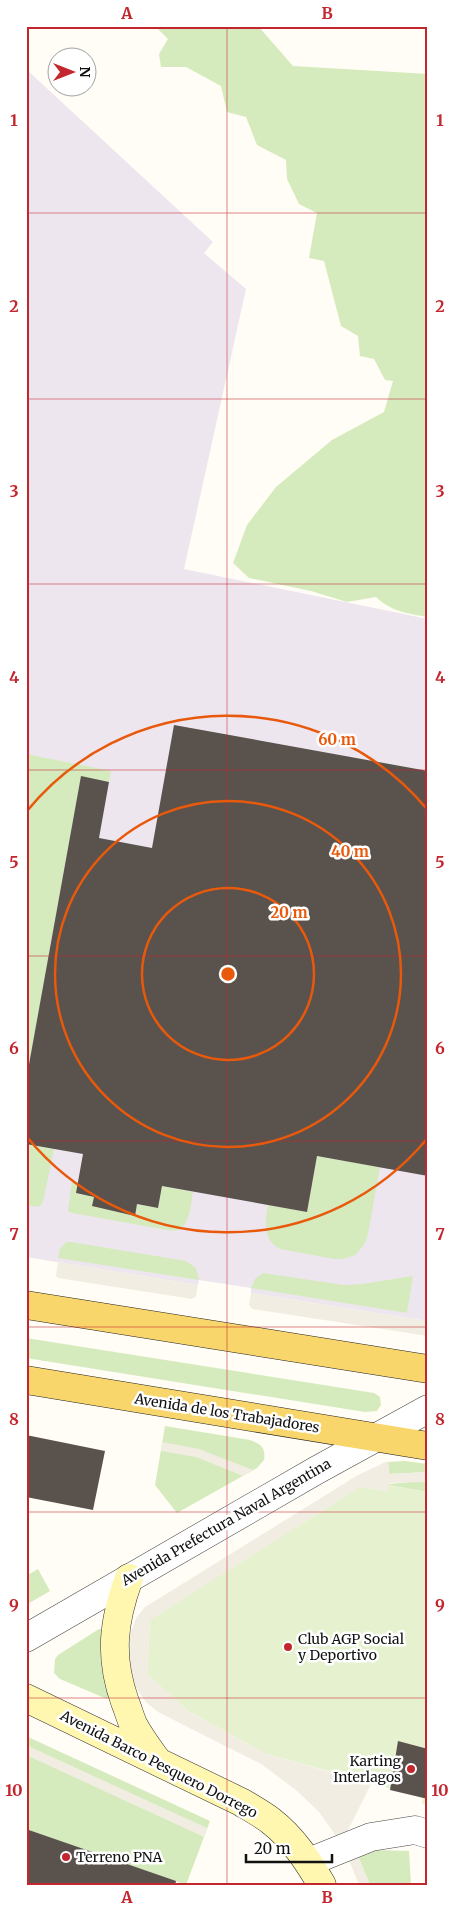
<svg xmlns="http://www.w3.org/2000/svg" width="454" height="1911" font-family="Merriweather,serif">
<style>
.industrial{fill:#eee6ef}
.green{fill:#d5ebbd}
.pitch{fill:#e6f2cf}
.plaza{fill:#f1ede2}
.building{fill:#5a524d}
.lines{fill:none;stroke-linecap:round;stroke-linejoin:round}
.minor-casing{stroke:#444;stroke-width:29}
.secondary-casing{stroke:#333;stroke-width:29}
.primary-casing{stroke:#222;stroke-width:29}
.minor{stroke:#fff;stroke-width:28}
.secondary{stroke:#fff6b0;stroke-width:28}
.primary{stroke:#f9d66b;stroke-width:28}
.grid{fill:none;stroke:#c4262e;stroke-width:1;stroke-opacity:0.55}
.ring{fill:none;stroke:#e8590c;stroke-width:2.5}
.poi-dot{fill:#c4262e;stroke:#fff;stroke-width:2}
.labels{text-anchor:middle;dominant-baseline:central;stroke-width:5;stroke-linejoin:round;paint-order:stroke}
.street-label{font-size:14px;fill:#111;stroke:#fff}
.poi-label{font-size:14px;fill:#111;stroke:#fff;text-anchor:start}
.centre{fill:#e8590c;stroke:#fff;stroke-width:2.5}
.ring-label{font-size:15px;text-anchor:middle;font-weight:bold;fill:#e8590c;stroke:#fff;stroke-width:5;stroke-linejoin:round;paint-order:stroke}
.neatline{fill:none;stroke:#c4262e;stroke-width:2}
.grid-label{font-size:16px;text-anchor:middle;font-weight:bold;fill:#c4262e}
</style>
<rect width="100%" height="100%" fill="#fffdf5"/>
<path class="industrial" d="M 26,69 L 213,242 L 204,253 L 246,289 L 184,569 L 428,619 L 428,1321 L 251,1293 L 251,1288 L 199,1280 L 198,1285 L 26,1257 Z"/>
<path class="green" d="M 155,26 L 258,26 L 293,66 L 428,74 L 428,617 C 409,614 390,611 376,597 L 347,602 L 311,591 L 249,578 L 233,563 L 247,525 L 276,487 L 332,440 L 384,412 L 393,381 L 385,380 L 374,359 L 360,356 L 358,336 L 341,326 L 324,261 L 309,258 L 317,213 L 299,204 L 287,179 L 286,160 L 257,145 L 246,117 L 227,112 L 221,86 L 186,67 L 161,67 L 159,54 L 168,39 Z
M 26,754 L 111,771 L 109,782 L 81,777 L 26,1081 Z
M 26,1144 L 54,1149 L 43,1202 L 39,1207 L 26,1205 Z
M 317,1156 L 380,1167 L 368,1234 L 365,1243 L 356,1255 L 342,1259 L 334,1259 L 280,1249 C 262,1239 265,1223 268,1205 L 307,1212 Z
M 72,1181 L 79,1182 L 77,1194 L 158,1208 L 162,1186 L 193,1192 C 190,1207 191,1230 172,1231 L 72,1213 L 68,1211 Z
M 66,1242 L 71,1242 L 186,1261 L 196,1268 L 199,1280 L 58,1258 L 60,1249 Z
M 263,1273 L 344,1285 L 362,1284 L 413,1276 L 407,1313 L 251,1288 L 255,1279 Z
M 26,1338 L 374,1393 L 380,1397 L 381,1405 L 377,1411 L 365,1412 L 26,1358 Z
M 165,1426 L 250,1440 C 261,1444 266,1448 264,1460 L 257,1468 L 177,1513 L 155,1485 Z
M 405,1461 L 428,1464 L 428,1472 L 389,1474 L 388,1462 Z
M 422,1481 L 428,1482 L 428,1492 L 388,1485 L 389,1484 Z
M 38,1569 L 50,1591 L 26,1605 L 26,1576 Z
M 99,1629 L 103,1630 L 103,1671 L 109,1697 L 107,1699 L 60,1679 L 54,1673 L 55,1659 L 58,1655 Z
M 26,1736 L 210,1821 L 186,1885 L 26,1829 Z
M 375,1850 L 409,1851 L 411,1885 L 370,1885 L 358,1856 Z"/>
<path class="pitch" d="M 388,1485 L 428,1492 L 428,1805 L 422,1803 L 423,1798 L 264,1753 L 188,1711 L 147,1674 L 150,1619 L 360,1487 L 387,1491 Z"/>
<path class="plaza" d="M 58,1262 L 198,1285 L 196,1296 L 192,1299 L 58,1278 L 56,1276 Z
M 251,1293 L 428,1321 L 428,1336 L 252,1309 L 249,1305 Z
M 162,1442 L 199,1449 L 253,1470 L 243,1476 L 196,1457 L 161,1451 Z
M 388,1461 L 389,1474 L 428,1472 L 428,1482 L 389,1483 L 387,1491 L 360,1487 L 150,1620 L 147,1674 L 188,1711 L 264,1753 L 371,1784 L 347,1832 L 337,1837 L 319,1812 L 296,1790 L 261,1764 L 158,1712 L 146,1702 L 134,1685 L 129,1670 L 128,1640 L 136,1618 L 145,1607 L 358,1475 Z
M 26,1745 L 207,1828 L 204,1837 L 26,1755 Z
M 358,1856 L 370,1885 L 359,1885 L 349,1860 Z"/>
<path class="building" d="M 174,725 L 428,771 L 428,1176 L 317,1156 L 307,1212 L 162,1186 L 158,1208 L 137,1204 L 135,1216 L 92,1206 L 94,1197 L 76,1193 L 83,1154 L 26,1144 L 26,1081 L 81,776 L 109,782 L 99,838 L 152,848 Z
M 26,1435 L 105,1451 L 93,1510 L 26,1497 Z
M 398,1741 L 428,1749 L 428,1799 L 390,1790 Z
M 26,1829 L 176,1881 L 175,1885 L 26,1885 Z"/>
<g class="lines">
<defs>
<path id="minor" d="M 26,1638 L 317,1470 L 428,1409
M 309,1862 L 371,1837 L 415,1830 L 428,1834"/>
<path id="secondary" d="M 129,1578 C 113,1622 109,1657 125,1702 C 128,1709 130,1717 133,1724 C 139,1736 148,1748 156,1759
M 26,1698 L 241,1802 C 251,1808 262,1814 271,1821 C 293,1838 308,1861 322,1885"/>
<path id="primary" d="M 26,1305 L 428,1369
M 26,1380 L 428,1446"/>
</defs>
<use href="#minor" class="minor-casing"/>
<use href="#secondary" class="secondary-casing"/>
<use href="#primary" class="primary-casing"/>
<use href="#minor" class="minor"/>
<use href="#secondary" class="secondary"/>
<use href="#primary" class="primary"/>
</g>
<path class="grid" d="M 227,26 L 227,1885M 26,213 L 428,213M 26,399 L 428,399M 26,584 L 428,584M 26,770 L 428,770M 26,956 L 428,956M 26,1141 L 428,1141M 26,1327 L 428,1327M 26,1512 L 428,1512M 26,1698 L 428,1698"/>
<g class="ring">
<circle cx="228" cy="974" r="86"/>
<circle cx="228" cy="974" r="173"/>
<path d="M426 1140A259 259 0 0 1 27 1137M27 811A259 259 0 0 1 426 808"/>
</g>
<g class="poi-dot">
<circle cx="288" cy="1647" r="5"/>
<circle cx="411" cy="1769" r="5"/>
<circle cx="66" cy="1857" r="5"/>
</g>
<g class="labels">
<g class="street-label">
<text transform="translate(227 1413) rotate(9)">Avenida de los Trabajadores</text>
<text transform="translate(226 1522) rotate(-30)">Avenida Prefectura Naval Argentina</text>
<text transform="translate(159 1764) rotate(27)">Avenida Barco Pesquero Dorrego</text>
</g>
<g class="poi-label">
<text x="298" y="1639">Club AGP Social<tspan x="298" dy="16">y Deportivo</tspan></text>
<text x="401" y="1761" text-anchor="end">Karting<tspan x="401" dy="16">Interlagos</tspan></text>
<text x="76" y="1857">Terreno PNA</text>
</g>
</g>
<circle cx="228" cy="974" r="8" class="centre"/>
<g class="ring-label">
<text x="337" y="745">60 m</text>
<text x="350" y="857">40 m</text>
<text x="289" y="918">20 m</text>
</g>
<rect width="454" height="1911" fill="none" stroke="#ffffff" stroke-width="55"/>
<g transform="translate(72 72) rotate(90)"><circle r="24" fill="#ffffff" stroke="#a0a0a0"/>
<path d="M0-4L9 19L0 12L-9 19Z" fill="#c4262e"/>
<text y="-8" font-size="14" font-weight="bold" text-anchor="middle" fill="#111111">N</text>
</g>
<path d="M246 1854v8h86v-8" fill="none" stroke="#111111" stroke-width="2.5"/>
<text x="254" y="1854" font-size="15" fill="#111111" stroke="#ffffff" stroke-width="4" paint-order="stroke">20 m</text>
<rect x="28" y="28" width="398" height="1856" class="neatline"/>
<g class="grid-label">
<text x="127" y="19">A</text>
<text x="327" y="19">B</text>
<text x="14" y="126">1</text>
<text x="440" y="126">1</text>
<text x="14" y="312">2</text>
<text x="440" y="312">2</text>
<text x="14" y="497">3</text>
<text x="440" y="497">3</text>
<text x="14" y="683">4</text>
<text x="440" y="683">4</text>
<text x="14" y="868">5</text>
<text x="440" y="868">5</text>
<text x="14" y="1054">6</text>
<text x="440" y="1054">6</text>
<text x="14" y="1240">7</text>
<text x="440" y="1240">7</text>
<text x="14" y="1425">8</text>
<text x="440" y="1425">8</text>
<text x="14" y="1611">9</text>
<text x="440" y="1611">9</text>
<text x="14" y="1796">10</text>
<text x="440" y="1796">10</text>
<text x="127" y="1903">A</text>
<text x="327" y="1903">B</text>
</g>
</svg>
